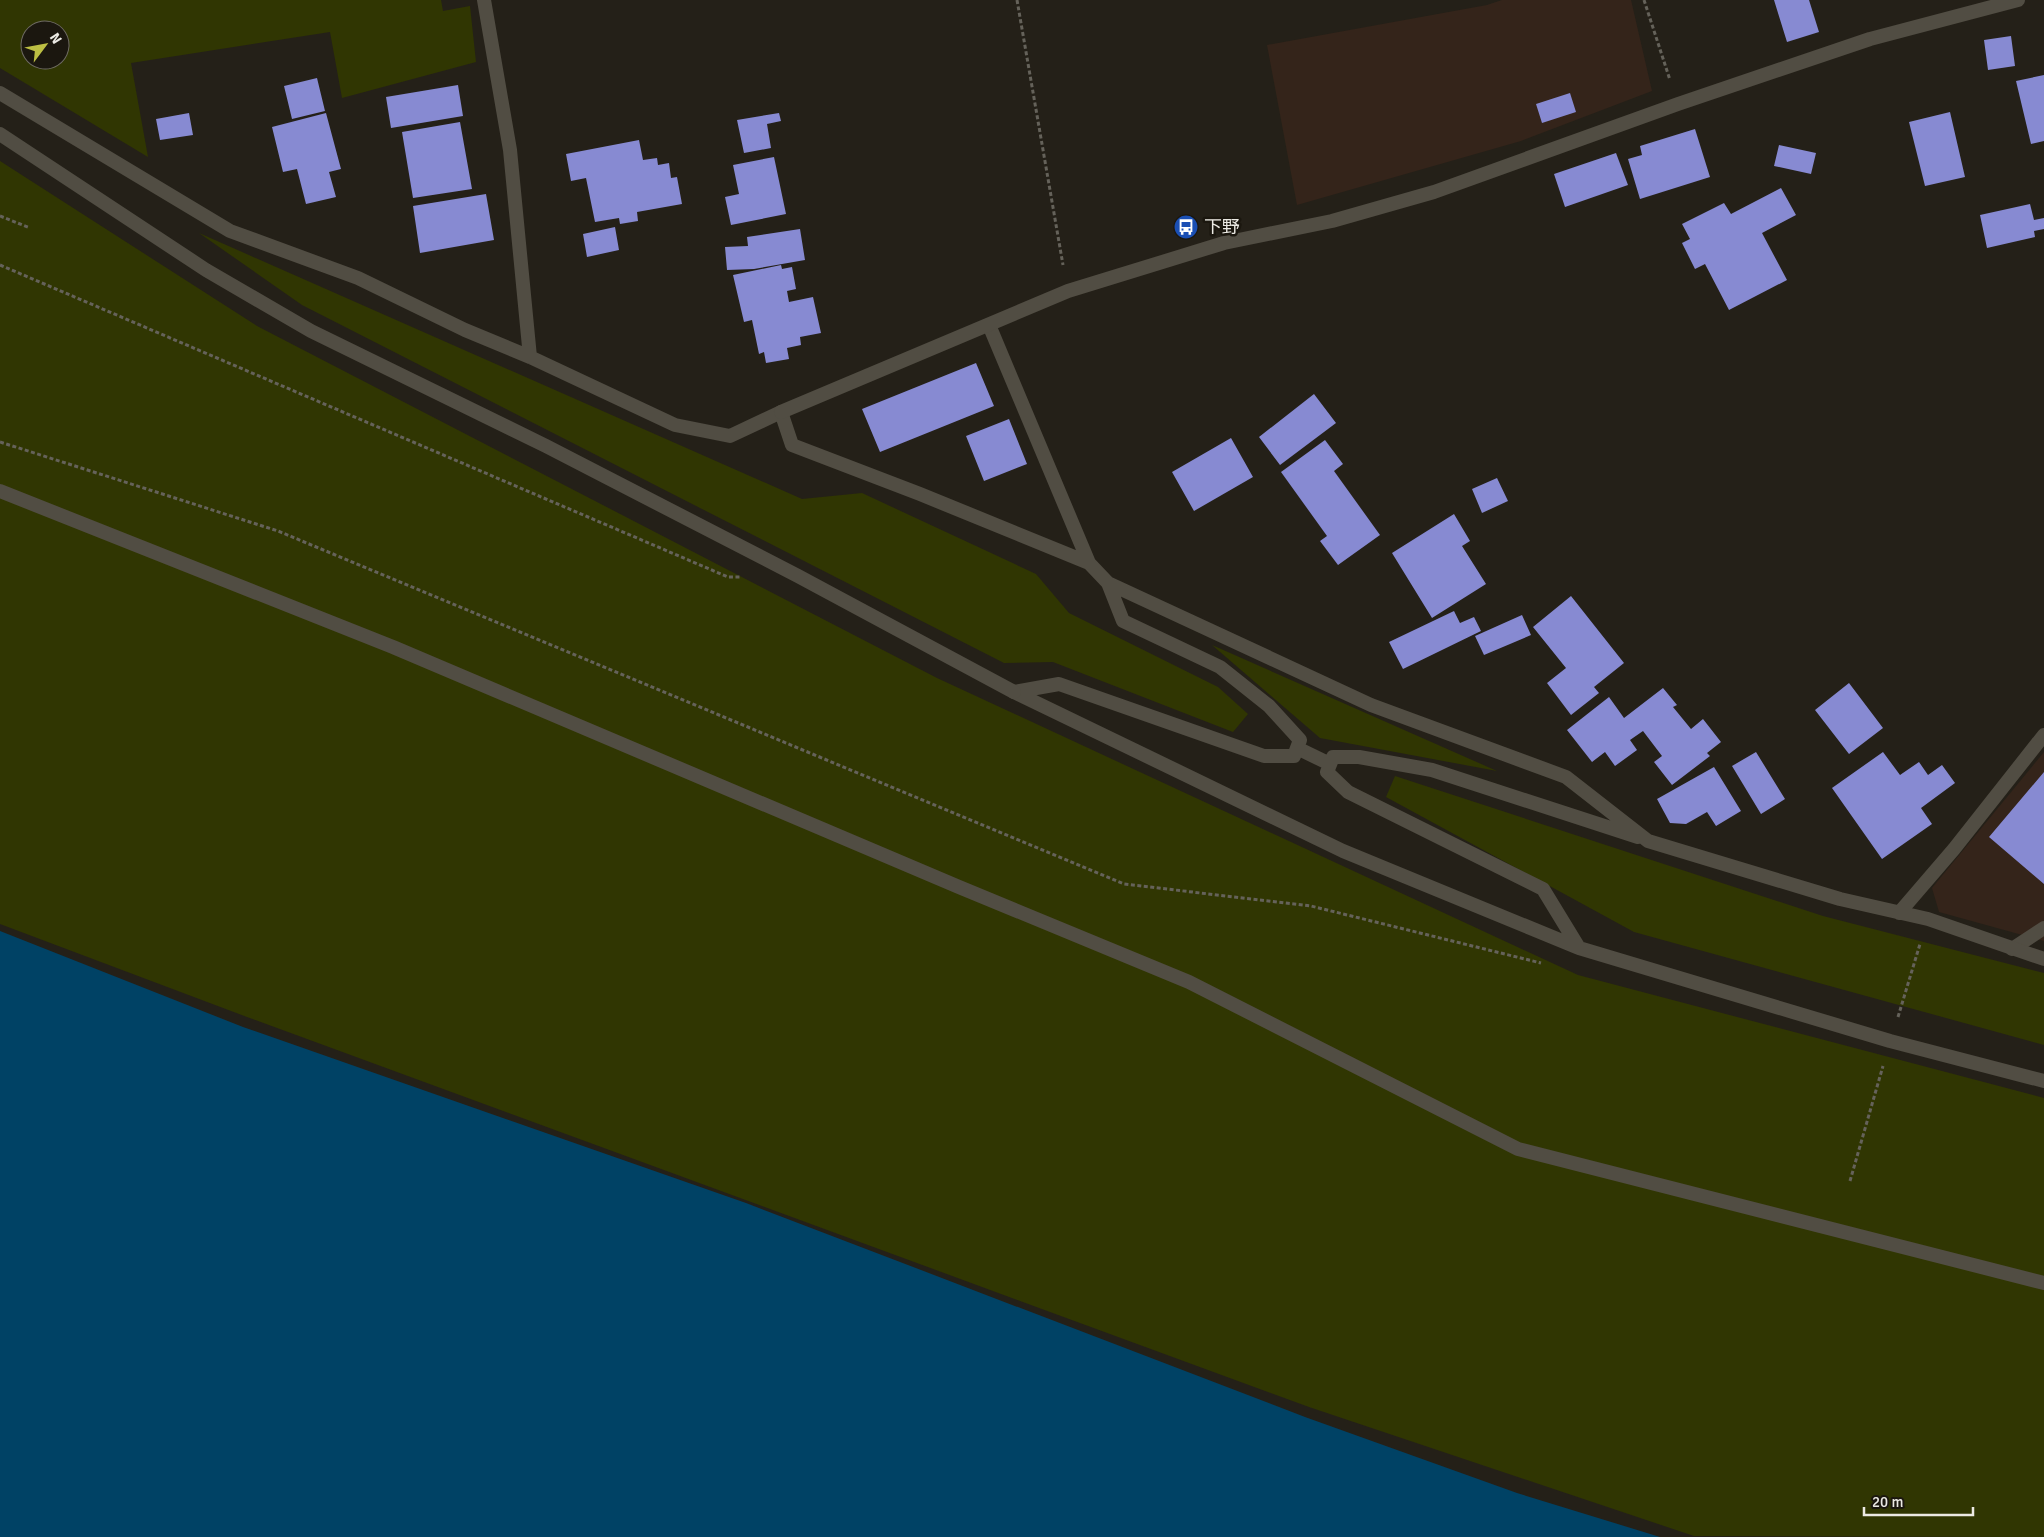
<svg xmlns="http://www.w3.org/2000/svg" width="2044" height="1537" font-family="Signika,'Noto Sans JP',sans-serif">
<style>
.industrial{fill:#34241a}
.green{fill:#303602;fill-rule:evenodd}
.water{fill:#004265}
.building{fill:#878ad2}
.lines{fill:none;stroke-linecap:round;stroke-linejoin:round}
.path{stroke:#65625a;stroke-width:3;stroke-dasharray:4 2.5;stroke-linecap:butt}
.service{stroke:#514d43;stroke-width:14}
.minor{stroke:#514d43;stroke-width:14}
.tertiary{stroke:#514d43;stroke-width:14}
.labels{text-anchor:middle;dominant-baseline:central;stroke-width:5;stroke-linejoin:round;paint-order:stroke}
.poi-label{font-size:18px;fill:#eceae4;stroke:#1b170f;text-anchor:start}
</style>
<rect width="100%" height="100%" fill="#242018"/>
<path class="industrial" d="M 1502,0 L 1631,0 L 1652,91 L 1521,141 L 1297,205 L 1267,45 L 1487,5 Z
M 2044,752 L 2044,941 L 1939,912 L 1932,888 Z"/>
<path class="green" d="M 0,0 L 441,0 L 443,11 L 470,6 L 476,62 L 342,98 L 330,32 L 131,63 L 148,157 L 0,68 ZM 30,30 L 60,30 L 60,60 L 30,60 Z
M 0,161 L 257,326 L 937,678 L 1578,975 L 2044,1098 L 2044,1537 L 1694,1536 L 1309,1407 L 247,1017 L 0,924 Z
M 199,233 L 802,499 L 862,493 L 1036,574 L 1069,613 L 1218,687 L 1248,714 L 1233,732 L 1053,662 L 1004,663 L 302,305 Z
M 1212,645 L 1497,771 L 1320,738 Z
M 1395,776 L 1823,916 L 2044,973 L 2044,1045 L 1634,932 L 1386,797 Z"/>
<path class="water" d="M 0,931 L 243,1027 L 746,1203 L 1305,1417 L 1517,1493 L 1660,1537 L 0,1537 Z"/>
<path class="building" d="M 1774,0 L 1809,0 L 1819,32 L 1787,42 Z
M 2011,36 L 2015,66 L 1988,70 L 1984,40 Z
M 2044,75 L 2044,141 L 2031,144 L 2016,81 Z
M 317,78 L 325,111 L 292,119 L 284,86 Z
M 458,85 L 463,116 L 391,128 L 386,97 Z
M 1570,93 L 1576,112 L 1542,123 L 1536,104 Z
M 1950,112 L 1965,177 L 1925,186 L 1909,122 Z
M 189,113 L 193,135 L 160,140 L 156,119 Z
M 326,113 L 341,169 L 329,172 L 336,197 L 306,204 L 297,169 L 283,172 L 272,127 Z
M 779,113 L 781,121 L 767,124 L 771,148 L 744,153 L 737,120 Z
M 460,122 L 472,189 L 413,198 L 402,132 Z
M 1695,129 L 1710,177 L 1640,199 L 1628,159 L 1642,155 L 1640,146 Z
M 639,140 L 643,160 L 657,158 L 658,165 L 669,163 L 671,178 L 677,177 L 682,204 L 637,212 L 638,221 L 620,224 L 619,218 L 595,222 L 586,178 L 571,181 L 566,154 Z
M 1779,145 L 1816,153 L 1811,174 L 1774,166 Z
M 1616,153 L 1628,185 L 1565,207 L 1554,174 Z
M 774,157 L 786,214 L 731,225 L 725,197 L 739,194 L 733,165 Z
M 1781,188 L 1796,215 L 1762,233 L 1787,280 L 1729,310 L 1705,264 L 1695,269 L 1682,243 L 1690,239 L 1682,224 L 1724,203 L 1731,214 Z
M 486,194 L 494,240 L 420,253 L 413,206 Z
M 2030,204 L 2034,220 L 2044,218 L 2044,229 L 2034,231 L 2035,237 L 1987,248 L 1980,215 Z
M 615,227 L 619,250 L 587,257 L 583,234 Z
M 800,229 L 805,260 L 754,269 L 727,270 L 725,247 L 748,246 L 747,237 Z
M 781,265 L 782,269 L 792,267 L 796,289 L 787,291 L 789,302 L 813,297 L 821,333 L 800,337 L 801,345 L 787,348 L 789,359 L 766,363 L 764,352 L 759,354 L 752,320 L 744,322 L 733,275 Z
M 976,363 L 994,406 L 880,452 L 862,409 Z
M 1314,394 L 1336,423 L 1280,465 L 1259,437 Z
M 1009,419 L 1027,464 L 984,481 L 966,436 Z
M 1231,438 L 1253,477 L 1194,511 L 1172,472 Z
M 1325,440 L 1343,464 L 1334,471 L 1380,535 L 1338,565 L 1320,541 L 1327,536 L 1281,472 Z
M 1497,478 L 1508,501 L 1482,513 L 1472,489 Z
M 1454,514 L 1470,541 L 1462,546 L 1486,584 L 1432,618 L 1392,553 Z
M 1571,596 L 1624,663 L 1594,687 L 1599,693 L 1571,715 L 1547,683 L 1566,668 L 1533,627 Z
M 1454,611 L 1460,623 L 1474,617 L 1481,631 L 1403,669 L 1389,642 Z
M 1522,615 L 1531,635 L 1484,655 L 1475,636 Z
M 1849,683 L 1883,728 L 1849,754 L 1815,710 Z
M 1663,688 L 1677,705 L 1673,707 L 1691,729 L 1703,719 L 1721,742 L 1707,753 L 1710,756 L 1672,785 L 1654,762 L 1662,756 L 1643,731 L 1630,740 L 1637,750 L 1615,766 L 1605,752 L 1592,762 L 1567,730 L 1609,697 L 1624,718 Z
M 1756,752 L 1785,799 L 1761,814 L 1732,766 Z
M 1883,752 L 1900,775 L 1919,762 L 1928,775 L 1942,765 L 1955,783 L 1921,808 L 1932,824 L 1882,859 L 1832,788 Z
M 1714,767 L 1741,811 L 1716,826 L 1707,812 L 1686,824 L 1670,823 L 1657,799 Z
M 2044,772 L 2044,884 L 1989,837 Z"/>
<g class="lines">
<path class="path" d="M 1017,0 L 1063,265
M 1644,0 L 1670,80
M 0,216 L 30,228
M 0,265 L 728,577 L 740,577
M 0,442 L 278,531 L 1124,884 L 1311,906 L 1541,963
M 1898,1017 L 1920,944
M 1850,1181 L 1883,1066"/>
<path class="service" d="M 0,491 L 393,647 L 959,887 L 1189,982 L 1518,1149 L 2044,1283
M 2012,949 L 2044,928"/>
<path class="minor" d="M 484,0 L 510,150 L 530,357
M 0,93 L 230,231 L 358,278 L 465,330 L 530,357 L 675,425 L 730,436 L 781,412 L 792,445 L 920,494 L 1089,563 L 1108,583 L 1123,621 L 1220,667 L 1269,706 L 1300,740 L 1294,756 L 1264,756 L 1059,684 L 1014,692
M 989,325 L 1089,563
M 1108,583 L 1371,705 L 1566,777 L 1648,841 L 1840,899 L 1928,919 L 2044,959
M 1014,692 L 1343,851 L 1579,948 L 1890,1041 L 2044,1081
M 1297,748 L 1330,764
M 1899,913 L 1954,849 L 2044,735
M 1579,948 L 1543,889 L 1348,792 L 1327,772 L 1333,757 L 1359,757 L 1432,770 L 1638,837"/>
<path class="tertiary" d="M 0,134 L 206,270 L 311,331 L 546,446 L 798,576 L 1014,692
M 781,412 L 1068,291 L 1224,243 L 1332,221 L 1434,192 L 1678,104 L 1870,39 L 2018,0"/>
</g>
<defs>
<symbol id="bus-disc" viewBox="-11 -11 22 22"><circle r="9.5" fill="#1a4fb4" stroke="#1b170f"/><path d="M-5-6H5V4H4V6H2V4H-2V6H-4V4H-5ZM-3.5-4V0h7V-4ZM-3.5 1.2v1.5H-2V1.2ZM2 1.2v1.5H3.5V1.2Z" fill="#fff"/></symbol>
</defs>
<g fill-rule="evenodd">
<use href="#bus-disc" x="1172" y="213" width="28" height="28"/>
</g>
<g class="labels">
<g class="poi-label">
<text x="1204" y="227">下野</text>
</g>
</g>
<g transform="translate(45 45) rotate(58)"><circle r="24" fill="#1b170f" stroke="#6f6b64"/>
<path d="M0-4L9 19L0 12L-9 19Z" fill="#bdbf43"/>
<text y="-8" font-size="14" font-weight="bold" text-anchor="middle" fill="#eceae4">N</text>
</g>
<path d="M1864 1507v8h109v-8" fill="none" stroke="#eceae4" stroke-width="2.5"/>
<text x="1872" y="1507" font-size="15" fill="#eceae4" stroke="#1b170f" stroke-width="4" paint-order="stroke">20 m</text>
</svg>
